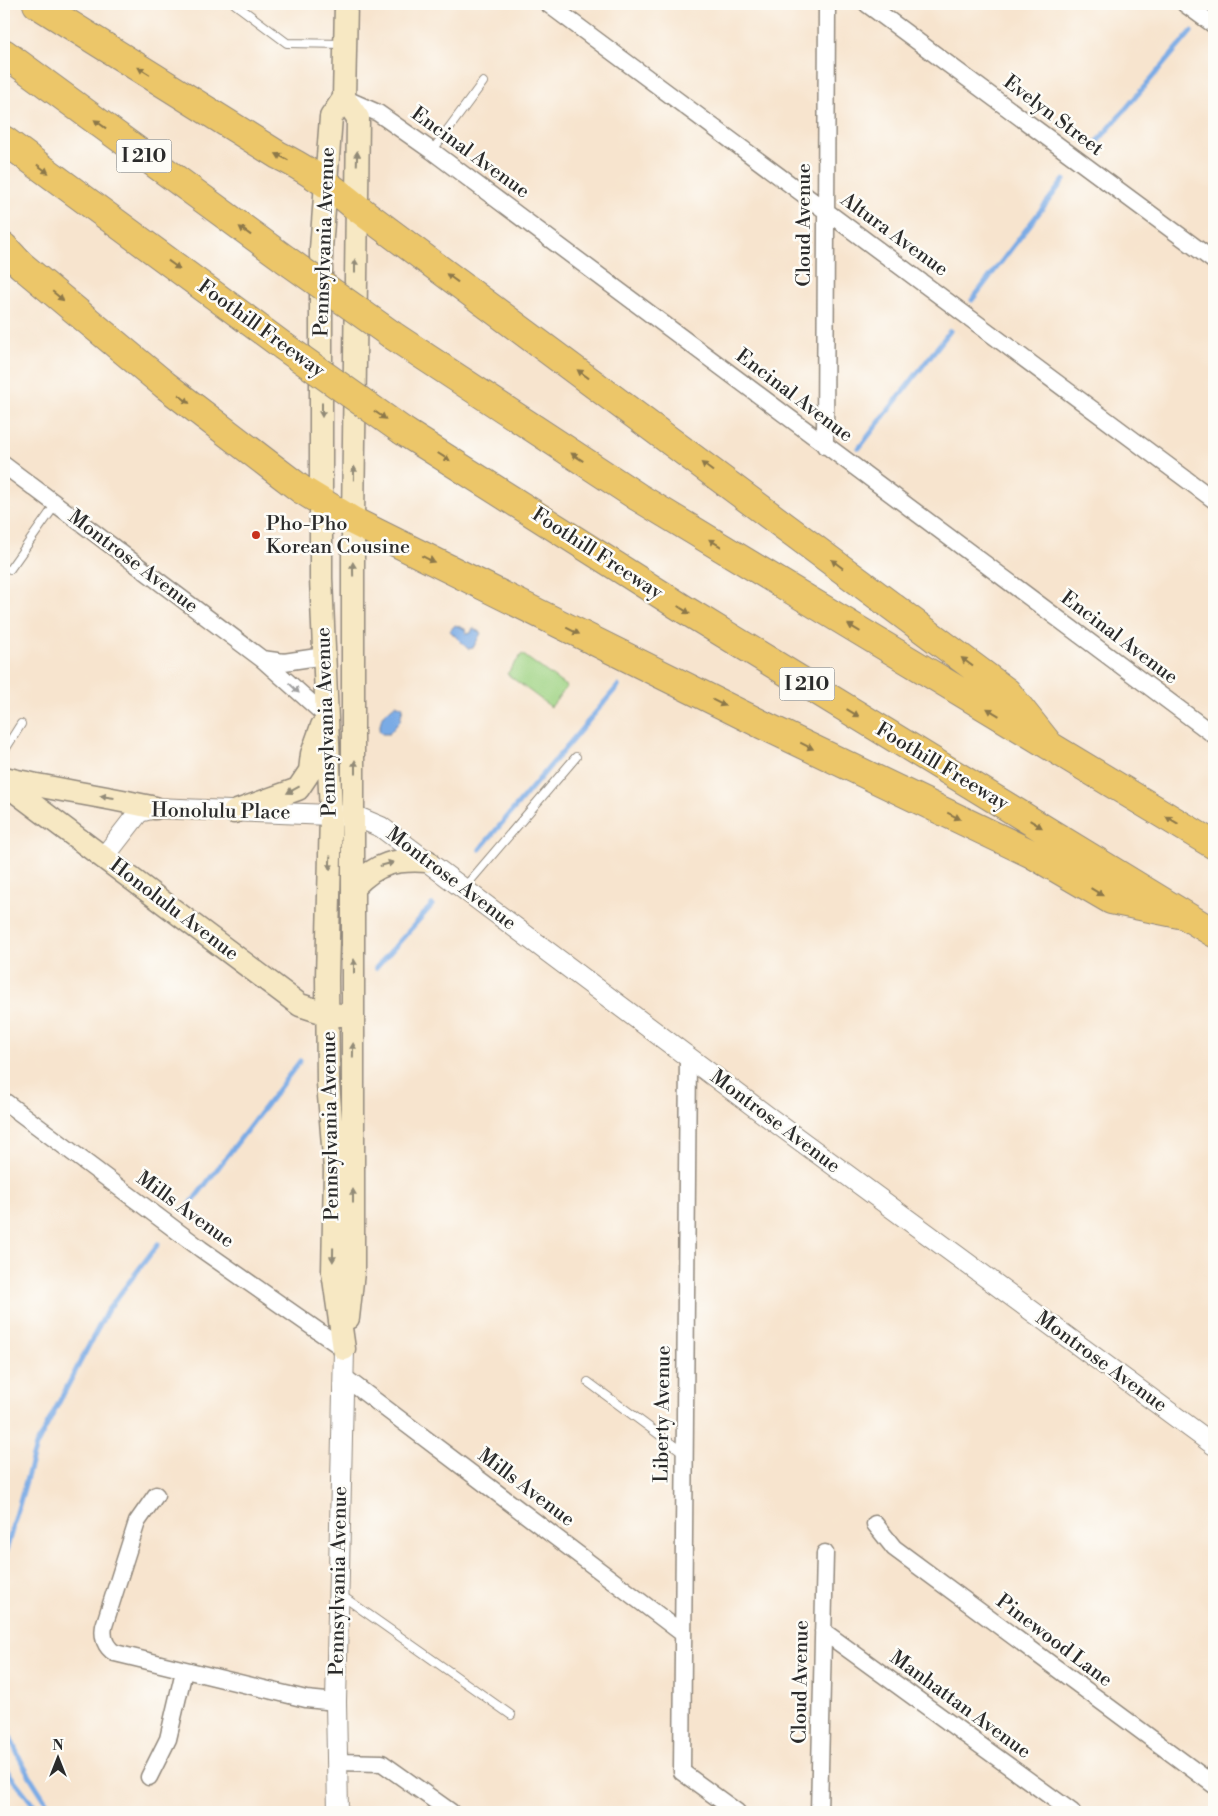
<svg xmlns="http://www.w3.org/2000/svg" width="1218" height="1816" font-family="'Libre Bodoni',serif">
<style>
.green{fill:#9fd383;stroke:#657f57}
.water{fill:#7aabe5;stroke:#526b88}
.lines{fill:none;stroke-linecap:round;stroke-linejoin:round}
.stream{stroke:#7aabe5;stroke-width:5}
.service-casing{stroke:#91887c;stroke-width:10}
.minor-casing{stroke:#91887c;stroke-width:19}
.tertiary-casing{stroke:#91887c;stroke-width:22}
.secondary-casing{stroke:#91887c;stroke-width:25}
.motorway-casing{stroke:#91887c;stroke-width:30}
.service{stroke:#fff;stroke-width:8}
.minor{stroke:#fff;stroke-width:16}
.tertiary{stroke:#fff;stroke-width:20}
.secondary{stroke:#f7e8c3;stroke-width:22}
.motorway{stroke:#ecc669;stroke-width:28}
.motorway-bridge-casing{stroke:#91887c;stroke-width:30;stroke-linecap:butt}
.motorway-bridge{stroke:#ecc669;stroke-width:28}
.oneway{fill:#8c784a}
.oneway2{fill:#918a77}
.oneway3{fill:#a0a0a0}
.poi-dot{fill:#c8321e;stroke:#fdfcf7;stroke-width:2}
.labels{text-anchor:middle;dominant-baseline:central;stroke-width:5;stroke-linejoin:round;paint-order:stroke}
.shield{fill:#fdfcf7;stroke:#6a6a68;stroke-width:1}
.shield-label{font-size:19px;font-weight:bold;fill:#2b2b2b}
.street-label{font-size:20px;fill:#2b2b2b;stroke:#fdfcf7}
.poi-label{font-size:20px;fill:#2b2b2b;stroke:#fdfcf7;text-anchor:start}
</style>
<rect width="100%" height="100%" fill="#fdfcf7"/>
<filter id="ink" filterUnits="userSpaceOnUse"><feTurbulence type="fractalNoise" baseFrequency=".02" numOctaves="2"/><feDisplacementMap in="SourceGraphic" scale="10" xChannelSelector="R" yChannelSelector="G"/><feConvolveMatrix kernelMatrix="1 2 1 2 8 2 1 2 1" color-interpolation-filters="sRGB"/></filter>
<filter id="wash" filterUnits="userSpaceOnUse"><feTurbulence type="fractalNoise" baseFrequency=".0096" numOctaves="4" result="noise"/><feDisplacementMap in="SourceGraphic" scale="20" xChannelSelector="R" yChannelSelector="G"/><feGaussianBlur stdDeviation="1.12" result="paint"/><feColorMatrix in="noise" values="0 0 0 0 0 0 0 0 0 0 0 0 0 0 0 0 0 1.4 0 .05"/><feComposite in="paint" operator="in"/></filter>
<g filter="url(#wash)">
<rect width="100%" height="100%" fill="#f7e4ce"/>
<path class="green" d="M 522,654 L 567,687 L 551,707 L 507,674 Z"/>
<path class="water" d="M 455,625 L 465,629 L 466,634 L 471,633 L 473,628 L 481,633 L 473,648 L 468,649 L 450,631 Z
M 396,704 L 403,707 L 400,721 L 389,734 L 382,734 L 379,730 L 382,716 Z"/>
<g class="lines">
<path class="stream" d="M 1093,147 L 1191,32
M 972,300 L 1064,180
M 859,448 L 950,331
M 480,849 L 618,686
M 376,968 L 432,905
M 188,1207 L 300,1061
M 4,1568 L 6,1551 L 36,1446 L 107,1311 L 158,1244
M 4,1716 C 12,1752 33,1782 53,1812
M 4,1767 L 39,1812"/>
</g>
</g>
<g filter="url(#ink)">
<g class="lines">
<defs>
<path id="service" d="M 235,4 L 287,43 L 344,44
M 432,151 L 483,82
M 10,569 L 56,504
M 4,751 L 21,724
M 464,888 L 576,757
M 588,1382 L 684,1453
M 341,1595 L 511,1715"/>
<path id="minor" d="M 548,4 L 1214,500
M 867,4 L 1214,261
M 1185,4 L 1214,25
M 344,98 L 378,113 L 432,151 L 1214,735
M 825,446 L 827,4
M 4,465 L 262,659 L 326,716
M 262,659 L 284,662 L 324,656
M 688,1057 L 682,1772 L 737,1812
M 4,1101 L 201,1249 L 344,1349
M 344,1377 L 682,1633
M 156,1495 L 137,1522 L 104,1626 C 102,1637 105,1647 115,1653 L 306,1699 L 336,1702
M 875,1524 L 894,1548 L 1214,1785
M 823,1631 L 1072,1812
M 336,1762 L 382,1763 L 451,1812
M 149,1777 L 168,1739 L 184,1671
M 819,1812 L 825,1553"/>
<path id="tertiary" d="M 104,857 L 139,812 L 155,808 L 355,816 L 381,827 L 767,1116 L 1214,1445
M 338,1812 L 336,1702 L 344,1349"/>
<path id="secondary" d="M 344,98 L 358,118 L 353,521 L 353,1272 L 348,1318
M 4,778 C 54,790 105,796 155,808
M 4,783 L 300,1005 L 328,1014 L 342,1015
M 234,812 L 298,789 L 310,771 L 312,754 L 322,726
M 355,886 C 377,863 395,859 427,861
M 344,1349 L 333,1272 L 335,1170 L 328,1083 L 327,977 L 331,814 L 321,578 L 321,249 L 331,117 L 344,98 L 346,4"/>
<path id="motorway" d="M 37,4 L 278,155 C 307,169 331,186 356,207 L 1007,692 L 1050,746
M 4,53 L 285,259
M 4,140 L 283,346
M 4,247 L 21,265 L 165,385 L 273,468 L 302,490 L 353,521 L 763,725 L 1032,854 L 1111,900 L 1184,915
M 392,335 L 638,497 L 1214,845
M 403,431 L 687,611 L 1214,933"/>
</defs>
<use href="#service" class="service-casing"/>
<use href="#minor" class="minor-casing"/>
<use href="#tertiary" class="tertiary-casing"/>
<use href="#secondary" class="secondary-casing"/>
<use href="#motorway" class="motorway-casing"/>
<use href="#service" class="service"/>
<use href="#minor" class="minor"/>
<use href="#tertiary" class="tertiary"/>
<use href="#secondary" class="secondary"/>
<use href="#motorway" class="motorway"/>
<defs>
<path id="motorway-bridge" d="M 285,259 L 392,335
M 283,346 L 403,431"/>
</defs>
<use href="#motorway-bridge" class="motorway-bridge-casing"/>
<use href="#motorway-bridge" class="motorway-bridge"/>
</g>
<defs><path id="oneway-solid" d="M-6-.8H1V-3.2L6.5 0L1 3.2V.8H-6Z" transform="scale(1.25)"/></defs>
<g class="oneway">
<use href="#oneway-solid" transform="translate(144 71) rotate(-148)"/>
<use href="#oneway-solid" transform="translate(100 124) rotate(-144)"/>
<use href="#oneway-solid" transform="translate(282 157) rotate(-153)"/>
<use href="#oneway-solid" transform="translate(43 169) rotate(36)"/>
<use href="#oneway-solid" transform="translate(245 231) rotate(-144)"/>
<use href="#oneway-solid" transform="translate(174 265) rotate(36)"/>
<use href="#oneway-solid" transform="translate(452 278) rotate(-144)"/>
<use href="#oneway-solid" transform="translate(58 296) rotate(40)"/>
<use href="#oneway-solid" transform="translate(583 374) rotate(-144)"/>
<use href="#oneway-solid" transform="translate(184 399) rotate(38)"/>
<use href="#oneway-solid" transform="translate(380 415) rotate(35)"/>
<use href="#oneway-solid" transform="translate(444 457) rotate(32)"/>
<use href="#oneway-solid" transform="translate(577 457) rotate(-147)"/>
<use href="#oneway-solid" transform="translate(707 467) rotate(-143)"/>
<use href="#oneway-solid" transform="translate(715 543) rotate(-149)"/>
<use href="#oneway-solid" transform="translate(428 559) rotate(26)"/>
<use href="#oneway-solid" transform="translate(837 564) rotate(-143)"/>
<use href="#oneway-solid" transform="translate(684 610) rotate(32)"/>
<use href="#oneway-solid" transform="translate(854 628) rotate(-149)"/>
<use href="#oneway-solid" transform="translate(573 631) rotate(26)"/>
<use href="#oneway-solid" transform="translate(967 662) rotate(-143)"/>
<use href="#oneway-solid" transform="translate(719 703) rotate(26)"/>
<use href="#oneway-solid" transform="translate(993 712) rotate(-149)"/>
<use href="#oneway-solid" transform="translate(853 713) rotate(31)"/>
<use href="#oneway-solid" transform="translate(807 746) rotate(26)"/>
<use href="#oneway-solid" transform="translate(954 816) rotate(26)"/>
<use href="#oneway-solid" transform="translate(1172 820) rotate(-149)"/>
<use href="#oneway-solid" transform="translate(1036 824) rotate(31)"/>
<use href="#oneway-solid" transform="translate(1097 892) rotate(31)"/>
</g>
<g class="oneway2">
<use href="#oneway-solid" transform="translate(357 158) rotate(-88)"/>
<use href="#oneway-solid" transform="translate(355 266) rotate(-90)"/>
<use href="#oneway-solid" transform="translate(322 410) rotate(90)"/>
<use href="#oneway-solid" transform="translate(354 473) rotate(-89)"/>
<use href="#oneway-solid" transform="translate(353 569) rotate(-91)"/>
<use href="#oneway-solid" transform="translate(355 767) rotate(-90)"/>
<use href="#oneway-solid" transform="translate(293 790) rotate(152)"/>
<use href="#oneway-solid" transform="translate(107 797) rotate(-172)"/>
<use href="#oneway-solid" transform="translate(330 863) rotate(92)"/>
<use href="#oneway-solid" transform="translate(387 864) rotate(-15)"/>
<use href="#oneway-solid" transform="translate(354 966) rotate(-90)"/>
<use href="#oneway-solid" transform="translate(353 1050) rotate(-89)"/>
<use href="#oneway-solid" transform="translate(353 1196) rotate(-90)"/>
<use href="#oneway-solid" transform="translate(333 1255) rotate(91)"/>
</g>
<use class="oneway3" href="#oneway-solid" transform="translate(294 688) rotate(44)"/>
</g>
<circle class="poi-dot" cx="256" cy="535" r="5"/>
<g class="labels">
<g class="shield">
<rect x="116.5" y="139.5" width="55" height="33" rx="4"/>
<rect x="779.5" y="667.5" width="55" height="33" rx="4"/>
</g>
<g class="shield-label">
<text x="144" y="156">I 210</text>
<text x="807" y="684">I 210</text>
</g>
<g class="street-label">
<text transform="translate(1053 116) rotate(37)">Evelyn Street</text>
<text transform="translate(470 153) rotate(36)">Encinal Avenue</text>
<text transform="translate(804 225) rotate(-90)">Cloud Avenue</text>
<text transform="translate(894 235) rotate(36)">Altura Avenue</text>
<text transform="translate(325 242) rotate(-88)">Pennsylvania Avenue</text>
<text transform="translate(261 329) rotate(36)">Foothill Freeway</text>
<text transform="translate(794 396) rotate(37)">Encinal Avenue</text>
<text transform="translate(597 554) rotate(33)">Foothill Freeway</text>
<text transform="translate(133 562) rotate(37)">Montrose Avenue</text>
<text transform="translate(1119 638) rotate(37)">Encinal Avenue</text>
<text transform="translate(327 722) rotate(-92)">Pennsylvania Avenue</text>
<text transform="translate(942 767) rotate(31)">Foothill Freeway</text>
<text transform="translate(221 812) rotate(1)">Honolulu Place</text>
<text transform="translate(451 879) rotate(37)">Montrose Avenue</text>
<text transform="translate(174 910) rotate(37)">Honolulu Avenue</text>
<text transform="translate(775 1122) rotate(37)">Montrose Avenue</text>
<text transform="translate(331 1126) rotate(-91)">Pennsylvania Avenue</text>
<text transform="translate(185 1210) rotate(36)">Mills Avenue</text>
<text transform="translate(1101 1362) rotate(36)">Montrose Avenue</text>
<text transform="translate(663 1414) rotate(-89)">Liberty Avenue</text>
<text transform="translate(526 1488) rotate(37)">Mills Avenue</text>
<text transform="translate(339 1581) rotate(-89)">Pennsylvania Avenue</text>
<text transform="translate(1054 1641) rotate(37)">Pinewood Lane</text>
<text transform="translate(801 1682) rotate(-89)">Cloud Avenue</text>
<text transform="translate(960 1705) rotate(36)">Manhattan Avenue</text>
</g>
<g class="poi-label">
<text x="266" y="524">Pho-Pho<tspan x="266" dy="23">Korean Cousine</tspan></text>
</g>
</g>
<rect width="1218" height="1816" fill="none" stroke="#fdfcf7" stroke-width="20"/>
<g transform="translate(58 1758)" stroke="#fdfcf7" stroke-width="4" paint-order="stroke">
<path d="M0-4L9 19L0 12L-9 19Z" fill="#2b2b2b"/>
<text y="-8" font-size="14" font-weight="bold" text-anchor="middle" fill="#2b2b2b">N</text>
</g>
</svg>
